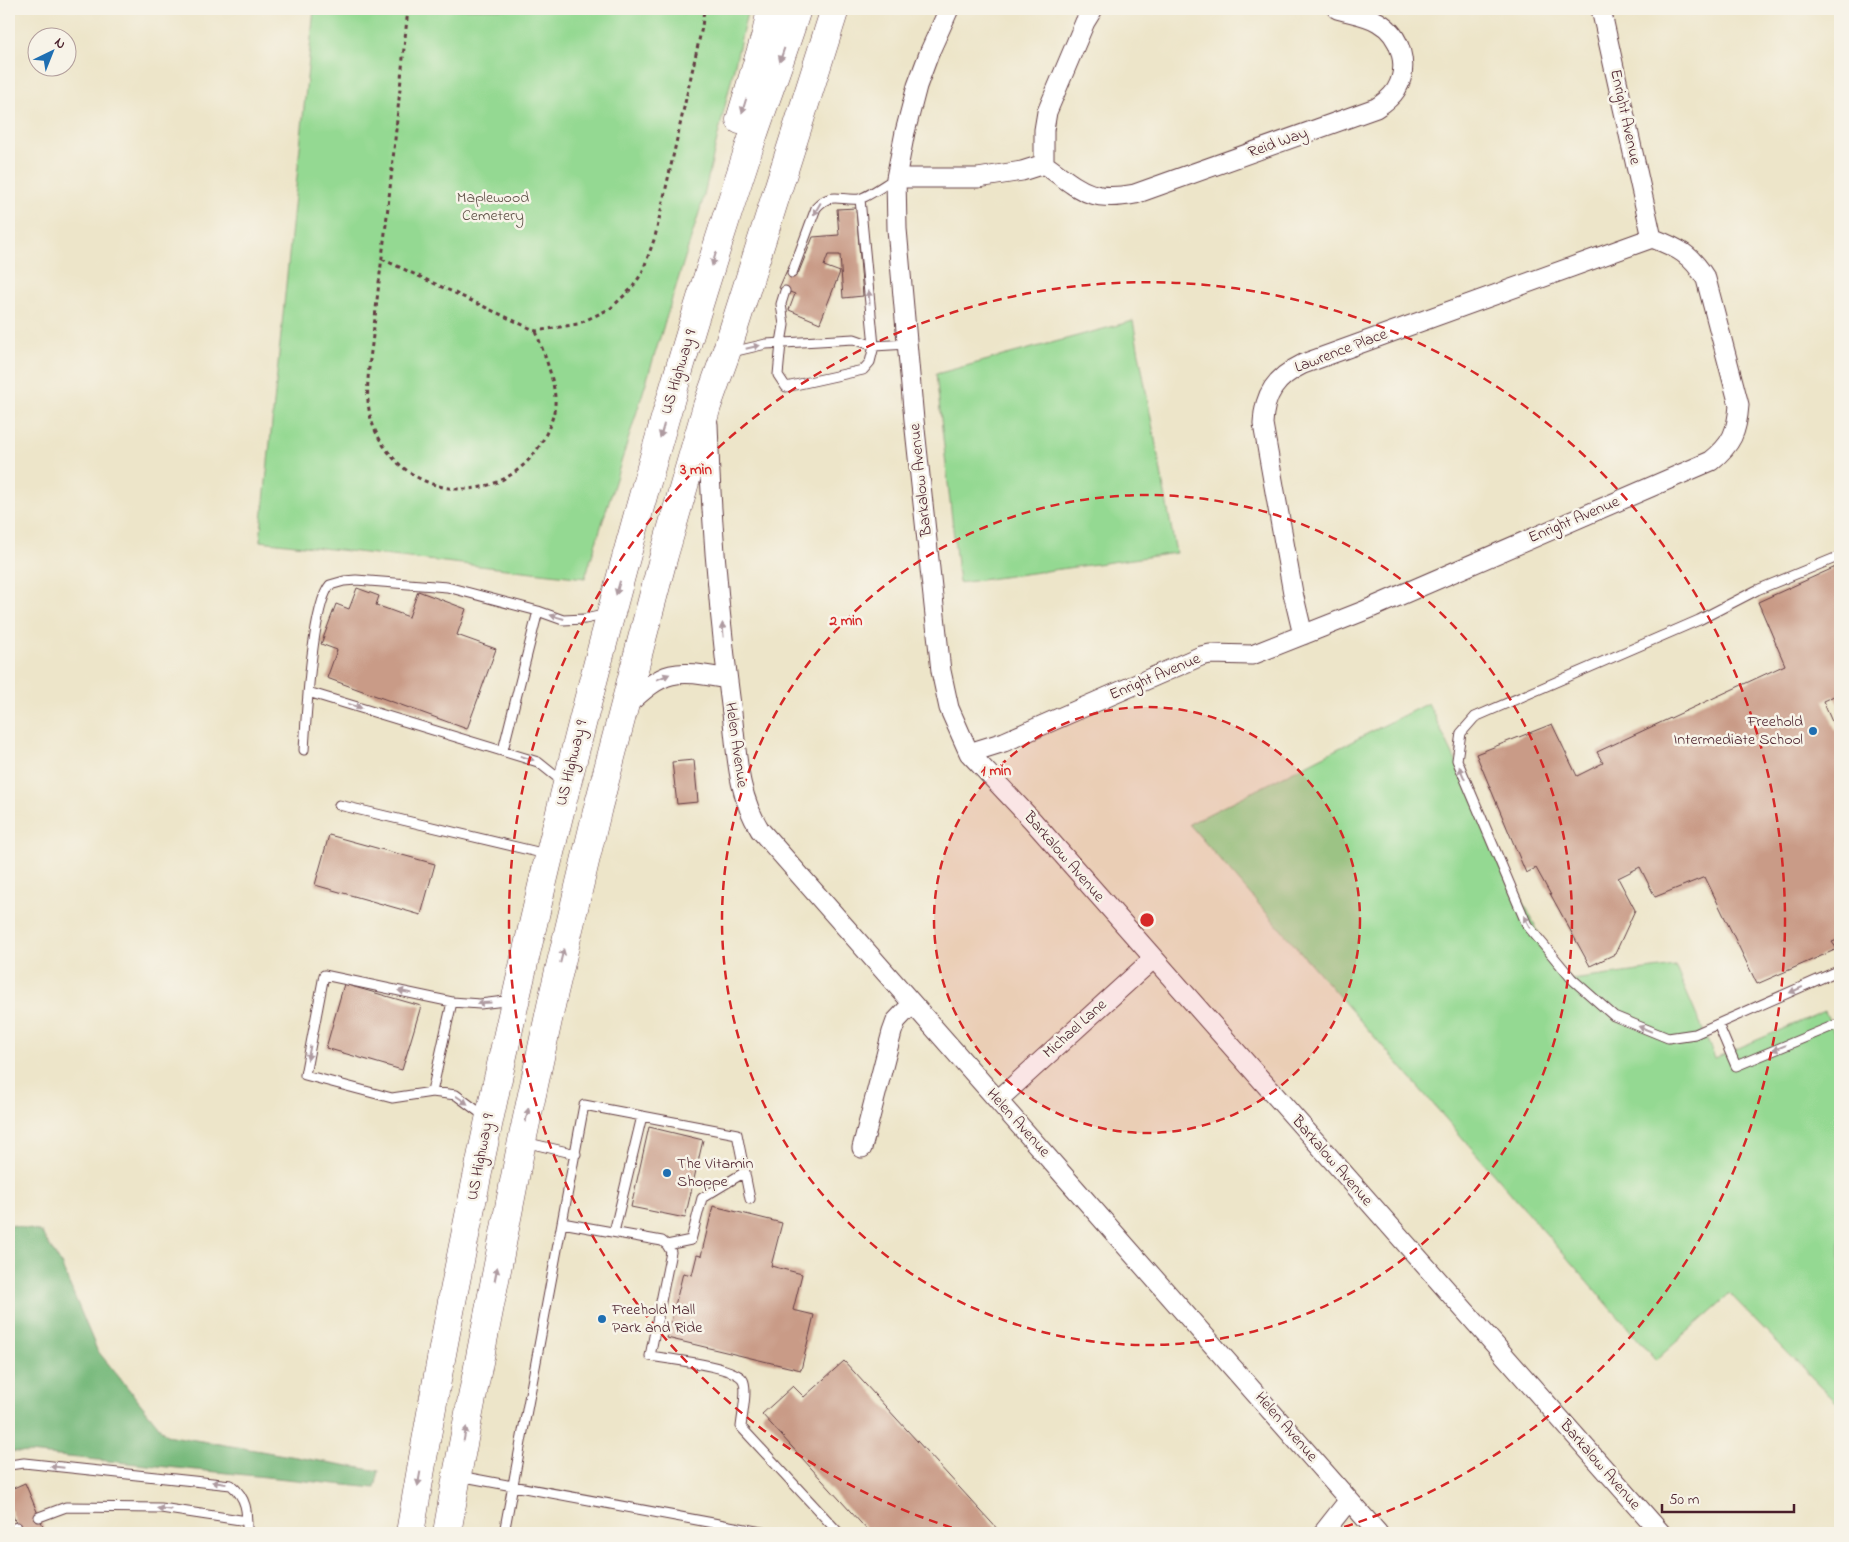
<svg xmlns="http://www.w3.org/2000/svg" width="1849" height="1542" font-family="'Indie Flower',sans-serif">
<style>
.green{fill:#94d992;stroke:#6f7c5e}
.forest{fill:#77b97c;stroke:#606c54}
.building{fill:#c99b87}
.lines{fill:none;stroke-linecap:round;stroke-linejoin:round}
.service-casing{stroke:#623d43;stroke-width:11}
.minor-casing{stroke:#623d43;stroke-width:21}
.trunk-casing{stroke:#623d43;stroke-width:29}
.path{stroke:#623d43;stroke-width:3;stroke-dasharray:4 4;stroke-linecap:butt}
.service{stroke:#fff;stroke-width:9}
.minor{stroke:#fff;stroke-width:19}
.trunk{stroke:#fff;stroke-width:28}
.oneway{fill:#ae9aa0}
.ring{fill:none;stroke:#d62828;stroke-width:2.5;stroke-dasharray:9 6}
.poi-dot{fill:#1f6fb2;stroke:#f7f3e8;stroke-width:2}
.labels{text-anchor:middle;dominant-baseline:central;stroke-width:5;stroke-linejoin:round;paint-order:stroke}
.street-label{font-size:16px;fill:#4a1f2b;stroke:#f7f3e8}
.park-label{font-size:16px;fill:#5c4e45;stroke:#f7f3e8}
.poi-label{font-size:16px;fill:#4a1f2b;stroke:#f7f3e8;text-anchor:start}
.centre{fill:#d62828;stroke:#f7f3e8;stroke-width:2.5}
.ring-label{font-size:15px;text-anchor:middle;font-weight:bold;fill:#d62828;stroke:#f7f3e8;stroke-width:5;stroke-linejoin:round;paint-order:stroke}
</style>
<rect width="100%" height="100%" fill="#f7f3e8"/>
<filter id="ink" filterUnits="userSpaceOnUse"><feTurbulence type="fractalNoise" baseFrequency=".02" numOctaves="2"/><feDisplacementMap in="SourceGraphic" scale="10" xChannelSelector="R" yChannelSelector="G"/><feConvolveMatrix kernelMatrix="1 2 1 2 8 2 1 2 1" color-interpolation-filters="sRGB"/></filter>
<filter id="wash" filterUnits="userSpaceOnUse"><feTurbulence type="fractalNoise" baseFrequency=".0096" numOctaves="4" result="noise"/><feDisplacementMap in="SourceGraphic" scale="20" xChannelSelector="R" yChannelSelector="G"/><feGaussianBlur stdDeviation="1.12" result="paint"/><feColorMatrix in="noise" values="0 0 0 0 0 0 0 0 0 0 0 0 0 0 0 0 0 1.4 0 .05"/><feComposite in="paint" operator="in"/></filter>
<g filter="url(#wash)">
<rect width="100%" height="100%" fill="#ede5c9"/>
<path class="green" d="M 314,9 L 748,9 L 702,203 L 585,578 L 260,541 Z
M 1133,321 L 1176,553 L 959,583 L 936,374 Z
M 1428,703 L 1551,959 L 1572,980 L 1675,966 L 1715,1058 L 1825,1011 L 1840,1047 L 1840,1406 L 1730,1294 L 1656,1360 L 1189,824 Z"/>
<path class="forest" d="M 9,1224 L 41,1232 L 61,1264 L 97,1350 L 166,1435 L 379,1471 L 375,1488 L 9,1451 Z"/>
<g id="blocks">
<path class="building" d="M 856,208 L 863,296 L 843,298 L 840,255 L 828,255 L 824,266 L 840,272 L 820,323 L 789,310 L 795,294 L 779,288 L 787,270 L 798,274 L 813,237 L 839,235 L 837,209 Z
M 1840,565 L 1840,703 L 1839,704 L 1834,696 L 1823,701 L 1840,740 L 1840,939 L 1832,942 L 1837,949 L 1757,984 L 1705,877 L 1655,897 L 1640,867 L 1618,878 L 1635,910 L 1615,954 L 1590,966 L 1536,868 L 1526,873 L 1476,754 L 1552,724 L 1577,776 L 1603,763 L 1597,752 L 1785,665 L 1758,602 Z
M 357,588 L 379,596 L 376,605 L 409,617 L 418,591 L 466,609 L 457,635 L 496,649 L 467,729 L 327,678 L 337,650 L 321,644 L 336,604 L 349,609 Z
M 694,760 L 698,802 L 677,804 L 672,762 Z
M 329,835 L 435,864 L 421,915 L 315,885 Z
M 344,984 L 421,1006 L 402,1070 L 326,1048 Z
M 649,1127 L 703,1140 L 685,1218 L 631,1207 Z
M 713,1206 L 782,1223 L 771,1266 L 802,1274 L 793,1310 L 814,1315 L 801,1370 L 667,1338 L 683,1273 L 692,1275 L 697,1255 L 701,1256 Z
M 844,1361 L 1001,1533 L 870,1533 L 762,1414 L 793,1386 L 804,1397 Z
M 25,1483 L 46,1533 L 20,1533 L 9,1506 L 9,1490 Z"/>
</g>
</g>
<g filter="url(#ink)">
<use href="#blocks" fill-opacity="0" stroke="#623d43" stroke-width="1"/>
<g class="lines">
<defs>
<path id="service" d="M 792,273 L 816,208 C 831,191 840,201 859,199 C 868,197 887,183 896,178
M 785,291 L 781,304 L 784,325 L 781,343 L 778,375 L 786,387 L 863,370 L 870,362 L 874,346 L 860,199
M 732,352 L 766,344 L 854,339 L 874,346 L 908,344
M 1840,556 L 1757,590 L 1699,620 L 1475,717 L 1461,733 L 1457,760 L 1527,925 L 1572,979 L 1614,1016 L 1668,1038 L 1695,1034 L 1840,970
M 538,611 L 563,620 L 585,619 L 608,614
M 308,692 L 538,762 L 563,782
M 304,750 C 306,719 312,605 330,585 L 344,581 L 356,580 L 447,587 L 538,611 L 503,750
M 339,805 L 546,854
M 1718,1024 L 1736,1066 L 1840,1023
M 432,1092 L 452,1002
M 487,1118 L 456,1095 L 432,1092 L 392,1098 L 305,1075 L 324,975 L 452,1002 L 480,1004 L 513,1000
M 524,1142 L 576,1154
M 562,1223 L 662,1241 L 667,1245 L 671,1252 L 650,1356 C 667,1359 736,1366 743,1380 C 748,1389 742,1416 741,1427 L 839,1533
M 614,1232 L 642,1116
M 667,1245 L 691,1240 L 702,1198 L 745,1172
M 9,1465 L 24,1463 L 231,1485 C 248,1499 247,1513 247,1533
M 459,1476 L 767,1533
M 39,1517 L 66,1507 L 161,1508 L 247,1521
M 9,1529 L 17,1527
M 504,1533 L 584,1105 L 737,1134 L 750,1199"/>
<path id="minor" d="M 949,9 L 930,51 L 917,86 L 905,132 L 896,178 L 897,229 L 914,420 L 941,671 L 949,708 L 969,753 L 1032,820 L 1661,1533
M 1093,9 L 1085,22 L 1047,112 L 1044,130 L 1044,164 C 1079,189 1090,203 1135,194 L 1376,108 C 1384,103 1391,98 1396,90 C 1410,67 1401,35 1378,22 C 1366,15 1350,13 1337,9
M 896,178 L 978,178 L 1022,171 L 1044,164
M 708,424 C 711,520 719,617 732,713 C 737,753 737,794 760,830 C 965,1065 1173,1298 1378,1533
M 1303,635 L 1293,593 L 1263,424 C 1264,394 1276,377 1303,364 L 1652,238
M 625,707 C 665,669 674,669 727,679
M 969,753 L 1004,742 L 1201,656 L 1210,654 L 1252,655 L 1366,610 L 1711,461 C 1732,444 1737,432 1739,405 L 1706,279 C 1691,254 1678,248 1652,238 L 1601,9
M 998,1100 L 1153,959
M 862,1148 L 892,1032 L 896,1021 L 912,1004
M 1323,1533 L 1349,1500"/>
<path id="trunk" d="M 740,120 L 766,34 L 771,9
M 410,1533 C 474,1153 561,779 668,408 C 693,322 720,236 748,151 C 764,103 782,56 797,9
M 447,1533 L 457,1475 L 522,1141 L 554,992 L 598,807 L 664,555 L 707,406 L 726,353 L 835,9"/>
</defs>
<use href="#service" class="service-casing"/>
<use href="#minor" class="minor-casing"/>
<use href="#trunk" class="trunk-casing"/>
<path class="path" d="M 408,9 C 399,94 392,180 381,265 C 378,291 375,318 372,344 C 369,367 365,392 370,415 C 374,433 384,448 396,461 C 442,507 516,495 545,436 C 551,424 556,411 555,397 C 553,374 543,352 536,331
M 382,259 L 536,331 L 578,324 L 611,308 L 632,288 L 642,273 L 655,237 L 702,27 L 704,9"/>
<use href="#service" class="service"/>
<use href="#minor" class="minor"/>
<use href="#trunk" class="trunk"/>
</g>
<defs><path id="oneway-solid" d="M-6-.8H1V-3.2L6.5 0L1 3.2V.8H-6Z" transform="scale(1.25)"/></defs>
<g class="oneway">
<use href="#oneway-solid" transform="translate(782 55) rotate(109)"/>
<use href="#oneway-solid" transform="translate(744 106) rotate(107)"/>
<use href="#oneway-solid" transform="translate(817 209) rotate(120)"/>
<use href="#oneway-solid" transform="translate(714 259) rotate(107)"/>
<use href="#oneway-solid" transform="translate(869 297) rotate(-95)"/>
<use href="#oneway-solid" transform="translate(753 347) rotate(-13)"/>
<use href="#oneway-solid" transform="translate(662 431) rotate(106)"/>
<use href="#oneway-solid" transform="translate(618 588) rotate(106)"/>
<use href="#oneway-solid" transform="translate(557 617) rotate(-164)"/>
<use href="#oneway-solid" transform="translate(723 630) rotate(-95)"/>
<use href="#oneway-solid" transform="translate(663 677) rotate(-23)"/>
<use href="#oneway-solid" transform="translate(355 706) rotate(17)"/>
<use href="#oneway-solid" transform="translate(527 758) rotate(18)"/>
<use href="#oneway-solid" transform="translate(1462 773) rotate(-113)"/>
<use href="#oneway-solid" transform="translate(1527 922) rotate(-118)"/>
<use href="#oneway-solid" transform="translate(562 956) rotate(-76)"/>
<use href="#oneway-solid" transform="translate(1796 990) rotate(156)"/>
<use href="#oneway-solid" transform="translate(405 992) rotate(-168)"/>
<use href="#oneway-solid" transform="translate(484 1003) rotate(176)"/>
<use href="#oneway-solid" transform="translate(1645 1029) rotate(-158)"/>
<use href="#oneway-solid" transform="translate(1779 1048) rotate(158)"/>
<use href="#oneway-solid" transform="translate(309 1053) rotate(101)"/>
<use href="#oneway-solid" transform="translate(462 1100) rotate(35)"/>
<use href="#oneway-solid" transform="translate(527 1115) rotate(-78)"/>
<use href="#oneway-solid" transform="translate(496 1274) rotate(-79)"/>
<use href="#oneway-solid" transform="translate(465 1434) rotate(-79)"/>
<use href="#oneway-solid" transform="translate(57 1467) rotate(-174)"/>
<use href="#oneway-solid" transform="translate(419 1479) rotate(100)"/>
<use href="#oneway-solid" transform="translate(219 1483) rotate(-172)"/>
<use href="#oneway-solid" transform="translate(164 1509) rotate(-174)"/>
</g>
</g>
<circle cx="1147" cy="920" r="213" fill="#d62828" fill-opacity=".12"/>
<g class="ring">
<circle cx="1147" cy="920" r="213"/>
<circle cx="1147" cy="920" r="425"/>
<path d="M966 1532A638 638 0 1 1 1328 1532"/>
</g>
<g class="poi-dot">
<circle cx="1813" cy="731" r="5"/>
<circle cx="667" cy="1173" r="5"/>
<circle cx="602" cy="1319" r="5"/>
</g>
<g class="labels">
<g class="street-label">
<text transform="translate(1625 117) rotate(78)">Enright Avenue</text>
<text transform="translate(1278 143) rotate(-20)">Reid Way</text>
<text transform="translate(1341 351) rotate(-21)">Lawrence Place</text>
<text transform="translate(679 372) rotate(-73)">US Highway 9</text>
<text transform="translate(921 480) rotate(-96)">Barkalow Avenue</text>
<text transform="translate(1574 520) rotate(-23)">Enright Avenue</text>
<text transform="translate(1155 677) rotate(-23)">Enright Avenue</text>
<text transform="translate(736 745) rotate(82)">Helen Avenue</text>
<text transform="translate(572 763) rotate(-76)">US Highway 9</text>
<text transform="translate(1064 857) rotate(49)">Barkalow Avenue</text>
<text transform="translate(1075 1029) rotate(-42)">Michael Lane</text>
<text transform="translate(1018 1123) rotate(48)">Helen Avenue</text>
<text transform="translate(481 1157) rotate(-79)">US Highway 9</text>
<text transform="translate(1332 1161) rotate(49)">Barkalow Avenue</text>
<text transform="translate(1286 1427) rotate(49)">Helen Avenue</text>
<text transform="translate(1600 1465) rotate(49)">Barkalow Avenue</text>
</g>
<g class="park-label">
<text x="493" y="198">Maplewood<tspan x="493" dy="18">Cemetery</tspan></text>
</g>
<g class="poi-label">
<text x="1803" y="722" text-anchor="end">Freehold<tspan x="1803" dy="18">Intermediate School</tspan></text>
<text x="677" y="1164">The Vitamin<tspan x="677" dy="18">Shoppe</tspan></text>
<text x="612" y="1310">Freehold Mall<tspan x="612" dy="18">Park and Ride</tspan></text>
</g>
</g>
<circle cx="1147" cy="920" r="8" class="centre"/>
<g class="ring-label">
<text x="696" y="474">3 min</text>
<text x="846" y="625">2 min</text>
<text x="996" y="775">1 min</text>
</g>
<rect width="1849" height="1542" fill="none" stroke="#f7f3e8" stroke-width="30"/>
<g transform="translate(52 52) rotate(43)"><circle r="24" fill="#f7f3e8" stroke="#b29e9c"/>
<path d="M0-4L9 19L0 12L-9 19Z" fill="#1f6fb2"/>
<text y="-8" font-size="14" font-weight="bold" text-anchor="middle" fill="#4a1f2b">N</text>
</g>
<path d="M1662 1504v8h132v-8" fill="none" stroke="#4a1f2b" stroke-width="2.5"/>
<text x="1669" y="1504" font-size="15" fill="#4a1f2b" stroke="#f7f3e8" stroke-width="4" paint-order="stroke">50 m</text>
</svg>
